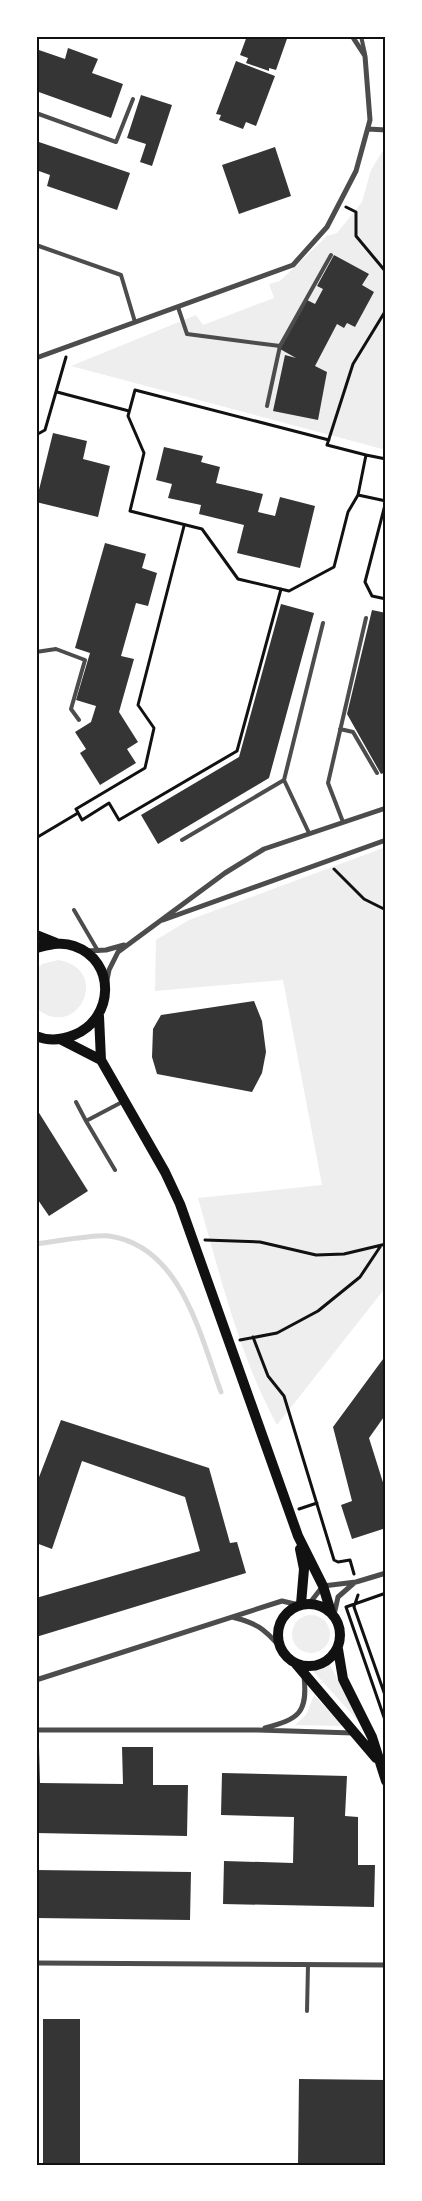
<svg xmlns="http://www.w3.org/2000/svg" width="422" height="2201" font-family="'Asap Condensed',sans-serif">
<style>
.green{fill:#eee}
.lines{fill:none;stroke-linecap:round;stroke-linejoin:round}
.stream{stroke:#d9d9d9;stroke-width:5}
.building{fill:#353535}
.path{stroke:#111;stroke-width:3}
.service{stroke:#4c4c4c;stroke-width:4}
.minor{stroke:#4c4c4c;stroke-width:5}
.secondary{stroke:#111;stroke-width:10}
.neatline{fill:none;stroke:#111;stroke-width:2}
</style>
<rect width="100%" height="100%" fill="#fff"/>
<path class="green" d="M 386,151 L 386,450 L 71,366 L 196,315 L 203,325 L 274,298 L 269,284 L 280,281 L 327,236 L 337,233 L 362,202 L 371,170 L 382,152 Z
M 386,847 L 386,1287 L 277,1425 C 239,1355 220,1275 198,1198 L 322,1185 L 283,980 L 155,991 L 156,940 L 189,920 Z
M 58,960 C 113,969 77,1043 36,1008 L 36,970 L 42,964 Z
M292 1634a19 19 0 1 1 38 0a19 19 0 1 1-38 0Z
M 330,1665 L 359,1720 L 359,1722 L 313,1671 Z
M 314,1695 L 342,1725 L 341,1726 L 295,1725 L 306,1715 Z"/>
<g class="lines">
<path class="stream" d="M 36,1244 C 53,1242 94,1234 109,1236 C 181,1246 200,1335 221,1392"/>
</g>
<path class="building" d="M 247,36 L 288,36 L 276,70 L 269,68 L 269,71 L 246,63 L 248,58 L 240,55 Z
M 68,48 L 98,59 L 92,73 L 123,84 L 111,118 L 36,91 L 36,49 L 65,59 Z
M 236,61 L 275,76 L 256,126 L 246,122 L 243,129 L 219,120 L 221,115 L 216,114 Z
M 141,95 L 172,105 L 152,166 L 140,162 L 146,144 L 127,138 Z
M 36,141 L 130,173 L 117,210 L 47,186 L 50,175 L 36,170 Z
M 275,147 L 291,196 L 239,214 L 222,165 Z
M 334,255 L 369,274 L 362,285 L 374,292 L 355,327 L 347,323 L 344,328 L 337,324 L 315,366 L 327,372 L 318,420 L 273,411 L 285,355 L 296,358 L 280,349 L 307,300 L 315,304 L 323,289 L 317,286 Z
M 53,433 L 87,441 L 83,459 L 110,466 L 98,517 L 36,502 Z
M 164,447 L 203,456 L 201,462 L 220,467 L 216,483 L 263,494 L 258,512 L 275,516 L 280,497 L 315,506 L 300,568 L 237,553 L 244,525 L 199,514 L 201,505 L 168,498 L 172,484 L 156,480 Z
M 105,543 L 146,554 L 142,568 L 157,573 L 148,606 L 136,603 L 121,656 L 134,659 L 119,712 L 138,742 L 127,749 L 136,763 L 100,785 L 80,753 L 86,749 L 75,732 L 91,722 L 96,706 L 76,700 L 90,653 L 75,648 Z
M 281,604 L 314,613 L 269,778 L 158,844 L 141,815 L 239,757 Z
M 372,610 L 386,613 L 386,699 L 383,709 L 386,713 L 386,772 L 381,774 L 347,714 Z
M 254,1001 L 262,1021 L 266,1052 L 262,1073 L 252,1092 L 157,1074 L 152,1057 L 153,1029 L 161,1015 Z
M 36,1108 L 88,1191 L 49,1216 L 36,1197 Z
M 386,1355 L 386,1414 L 369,1438 L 386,1492 L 386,1528 L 352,1539 L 341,1505 L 352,1501 L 333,1427 Z
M 61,1420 L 209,1468 L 230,1543 L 237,1542 L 246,1573 L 36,1637 L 36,1598 L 200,1551 L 185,1497 L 82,1461 L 52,1549 L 36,1543 L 36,1485 Z
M 36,1747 L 39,1747 L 40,1783 L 123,1784 L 122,1747 L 153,1747 L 153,1785 L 188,1785 L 187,1836 L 36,1833 Z
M 222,1773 L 347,1776 L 345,1816 L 358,1817 L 358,1865 L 375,1865 L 374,1907 L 223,1904 L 224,1861 L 293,1863 L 294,1817 L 221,1815 Z
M 36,1870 L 191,1872 L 190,1920 L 36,1918 Z
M 43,2019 L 80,2019 L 80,2165 L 43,2165 Z
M 299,2079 L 386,2080 L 386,2165 L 298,2165 Z"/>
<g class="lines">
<path class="path" d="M 346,207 L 356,212 L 356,236 L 386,272
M 57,392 L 129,411
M 36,435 L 45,430 L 66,357
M 329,440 L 135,390 L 128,416 L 144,453 L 130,511 L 202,529 L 238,579 L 289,591 L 334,567 L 348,512 L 358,495 L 366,455 L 386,459
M 366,455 L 327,445 L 353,364 L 386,310
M 358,495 L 386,501 L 365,582 L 372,596 L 386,599
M 184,526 L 138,705 L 154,728 L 145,768 L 76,809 L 82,820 L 109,803 L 119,820 L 237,751 L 281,589
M 36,838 L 78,813
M 334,869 L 364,899 L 386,910
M 205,1240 L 260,1242 L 316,1255 L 344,1254 L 386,1244
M 253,1337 L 268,1376 L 284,1396 L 334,1560 L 338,1562 L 350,1560 L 354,1574
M 240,1340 L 277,1333 L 318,1311 L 360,1277 L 380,1247
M 299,1509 L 317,1503
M 386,1593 L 346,1607 L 386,1723
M 358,1595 L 354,1607 L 386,1698"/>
<path class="service" d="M 361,36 L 365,54
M 36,113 L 116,142 L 133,99
M 36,245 L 121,275 L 135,322
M 178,307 L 187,334 L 280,346 L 267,406
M 280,346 L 331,255
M 36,652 L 56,649 L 85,660 L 71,709 L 79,720
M 340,729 L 353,732 L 377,773
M 284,780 L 323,623
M 343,822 L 328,783 L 366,618
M 182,840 L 284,780 L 309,833
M 74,910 L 98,951
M 76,1102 L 86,1121
M 115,1170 L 86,1121 L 124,1101
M 307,2011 L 308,1965"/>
<path class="minor" d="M 368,129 L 386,130
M 36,358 L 293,265 L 327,227 L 356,171 L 370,120 L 365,56 L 352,36
M 163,920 L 386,840
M 86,951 L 106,950 L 124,945
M 107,980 L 109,970 L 118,952 L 225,873 L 264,849 L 386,808
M 309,1604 L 323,1586 L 356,1582 L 386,1573
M 334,1615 L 338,1597 L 354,1583
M 232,1617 C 256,1623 264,1628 280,1647
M 36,1680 L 282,1601 L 299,1605
M 265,1728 C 299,1719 308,1713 304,1676
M 36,1730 L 258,1730 L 353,1733
M 36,1963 L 386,1965"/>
<path class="secondary" d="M 36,935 L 56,943
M 36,948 C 49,945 61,941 74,946 C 117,961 114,1019 74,1035 C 62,1040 48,1041 36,1036
M 99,1016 L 101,1060 L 165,1172 L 180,1204 L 298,1536 L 323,1586 L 331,1612
M 60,1039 L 101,1060
M 300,1549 L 304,1569 L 301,1604
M278 1635a31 31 0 1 1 62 0a31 31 0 1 1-62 0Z
M 338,1649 L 343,1679 L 372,1737 L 386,1781
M 296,1664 L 376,1758"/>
</g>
<rect width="422" height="2201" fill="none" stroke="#ffffff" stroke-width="75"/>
<rect x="38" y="38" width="346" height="2126" class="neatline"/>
</svg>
